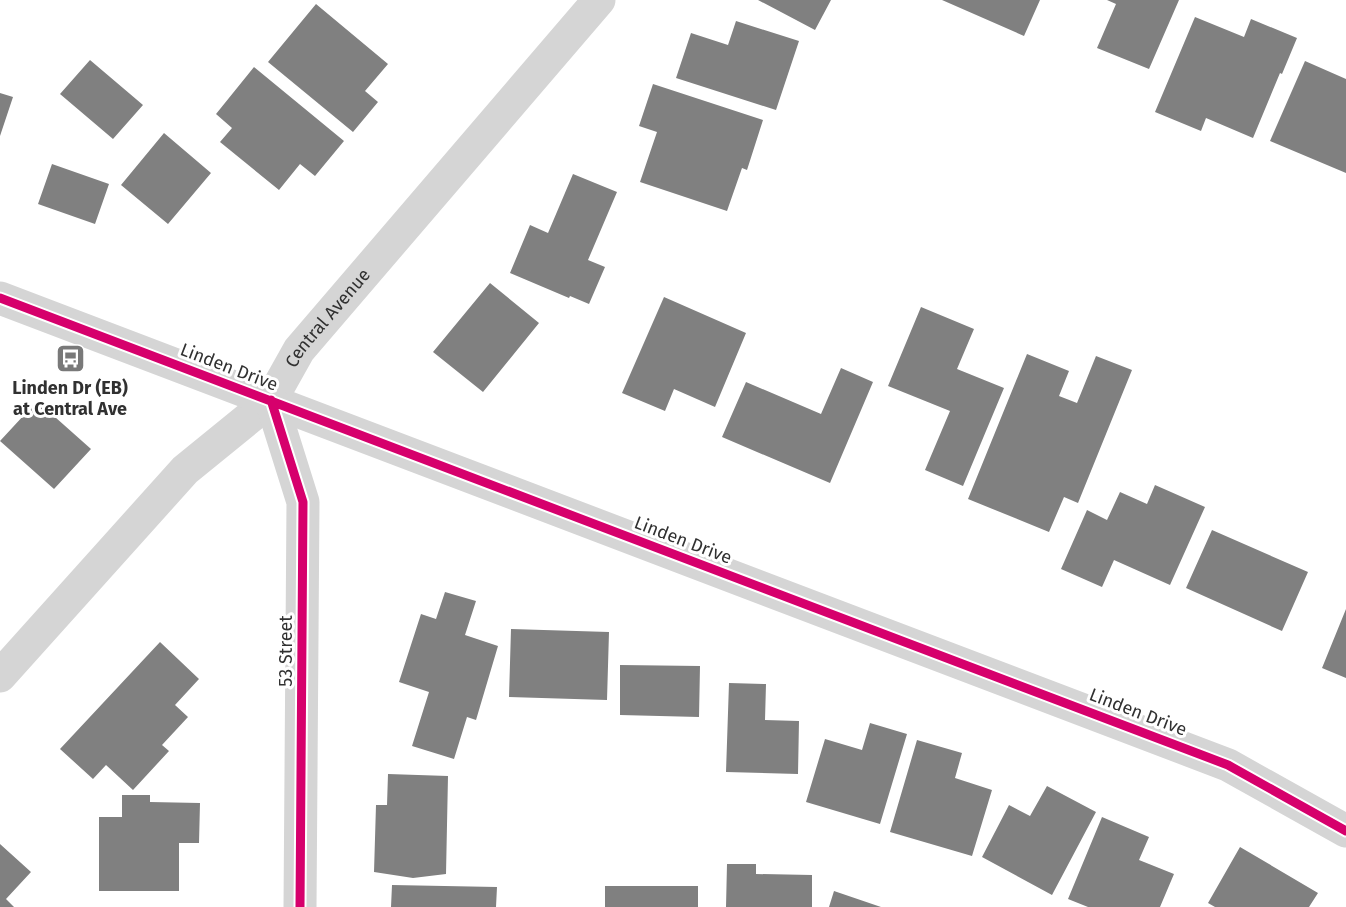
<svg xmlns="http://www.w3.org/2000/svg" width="1346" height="907" font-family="'Fira Sans',sans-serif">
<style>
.building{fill:#808080}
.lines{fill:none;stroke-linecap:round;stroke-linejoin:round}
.minor{stroke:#d5d5d5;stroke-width:33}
.tertiary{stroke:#d5d5d5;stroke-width:33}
.cycleway-casing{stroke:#fff;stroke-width:13}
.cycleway{stroke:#d6006c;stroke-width:9}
.labels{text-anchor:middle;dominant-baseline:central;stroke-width:6;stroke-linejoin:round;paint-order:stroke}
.street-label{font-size:18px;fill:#313131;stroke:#fff}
.poi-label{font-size:18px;font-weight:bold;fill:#313131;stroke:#fff}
</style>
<rect width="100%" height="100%" fill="#fff"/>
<path class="building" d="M 758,0 L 831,0 L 815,30 Z
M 942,0 L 1040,0 L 1024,36 Z
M 1107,0 L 1179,0 L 1149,69 L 1097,48 L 1116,4 Z
M 316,4 L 388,64 L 365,91 L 378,102 L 353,132 L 268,62 Z
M 1195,17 L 1244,37 L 1251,19 L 1297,38 L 1282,74 L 1280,73 L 1253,138 L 1206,118 L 1201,131 L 1155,112 Z
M 736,21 L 799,41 L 776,110 L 676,78 L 691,33 L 728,45 Z
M 90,60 L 143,105 L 113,139 L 60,94 Z
M 1305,61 L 1346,79 L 1346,173 L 1270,141 Z
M 254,67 L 344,141 L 315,176 L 300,164 L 279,190 L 220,142 L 232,128 L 216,114 Z
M 653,84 L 763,120 L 747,170 L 742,168 L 727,211 L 640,182 L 657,132 L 639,126 Z
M 0,93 L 13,97 L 0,136 Z
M 164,133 L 211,173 L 168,224 L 121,185 Z
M 52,164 L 109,184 L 95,224 L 38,204 Z
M 573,174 L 617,192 L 588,260 L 605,267 L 589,304 L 570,296 L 569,298 L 510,273 L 530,225 L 548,233 Z
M 490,283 L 539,323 L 483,392 L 433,352 Z
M 664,297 L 746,333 L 715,407 L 674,389 L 665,411 L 622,393 Z
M 921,307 L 974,329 L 957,369 L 1004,388 L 963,486 L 925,470 L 950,411 L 888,386 Z
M 1027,354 L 1069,371 L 1059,396 L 1077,403 L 1096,356 L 1132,370 L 1078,503 L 1064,497 L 1049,532 L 968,499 Z
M 841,368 L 873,382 L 830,483 L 722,437 L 746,382 L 821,414 Z
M 37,401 L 91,449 L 54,489 L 0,441 Z
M 1155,485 L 1205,507 L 1170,585 L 1114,560 L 1102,587 L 1061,569 L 1087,510 L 1107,520 L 1120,492 L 1147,504 Z
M 1212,530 L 1308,572 L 1282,631 L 1186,588 Z
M 445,592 L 476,601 L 465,635 L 498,646 L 476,720 L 467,717 L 454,759 L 412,746 L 429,692 L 399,682 L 421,614 L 436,619 Z
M 1346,609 L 1346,678 L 1322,668 Z
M 511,629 L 609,632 L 607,700 L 509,697 Z
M 160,642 L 199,679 L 175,705 L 188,717 L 162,745 L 169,751 L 133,790 L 106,765 L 93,779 L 60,749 Z
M 620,665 L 700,666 L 699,717 L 620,715 Z
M 729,683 L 766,684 L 765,720 L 799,721 L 798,774 L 726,772 Z
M 870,723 L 907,734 L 880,824 L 806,802 L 825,739 L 862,750 Z
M 917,740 L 962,753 L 955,778 L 992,790 L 972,856 L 890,832 Z
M 388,774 L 448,776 L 446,874 L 413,878 L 374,872 L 376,805 L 387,805 Z
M 1047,786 L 1096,812 L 1052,895 L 982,857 L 1009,805 L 1030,816 Z
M 122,795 L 150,795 L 150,802 L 200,803 L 199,843 L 179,843 L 179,891 L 99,891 L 99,817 L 122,817 Z
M 1102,817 L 1149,837 L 1139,860 L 1174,874 L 1160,907 L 1088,907 L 1068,899 Z
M 0,844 L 31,872 L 6,899 L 14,907 L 0,907 Z
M 1240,847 L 1318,893 L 1309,907 L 1215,907 L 1208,903 Z
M 727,864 L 756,864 L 756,874 L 812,875 L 812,907 L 726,907 Z
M 392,885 L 497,887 L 496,907 L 391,907 Z
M 605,886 L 698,886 L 698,907 L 605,907 Z
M 834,891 L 881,907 L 829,907 Z"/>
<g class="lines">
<path class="minor" d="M 0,676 L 185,470 L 271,400"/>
<g class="tertiary">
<path d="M 0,298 L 1228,765 L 1346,831"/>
<path id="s1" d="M 271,400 L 299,350 L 599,0"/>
<path d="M 271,400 L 303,502 L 300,907"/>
</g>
<defs>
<path id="cycleway" d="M 0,298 L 1228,765 L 1346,831
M 271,400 L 303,502 L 300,907"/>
</defs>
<use href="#cycleway" class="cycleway-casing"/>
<use href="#cycleway" class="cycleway"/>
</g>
<defs>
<symbol id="bus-square" viewBox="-11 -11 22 22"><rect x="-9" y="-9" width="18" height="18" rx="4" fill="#797979" stroke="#fff"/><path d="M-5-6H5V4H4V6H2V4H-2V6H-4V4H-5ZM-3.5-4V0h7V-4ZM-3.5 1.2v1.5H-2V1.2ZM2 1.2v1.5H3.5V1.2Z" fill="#fff"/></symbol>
</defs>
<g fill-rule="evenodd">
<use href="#bus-square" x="54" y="342" width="33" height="33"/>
</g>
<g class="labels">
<g class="street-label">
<text stroke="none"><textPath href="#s1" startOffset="100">Central Avenue</textPath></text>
<text transform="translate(229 367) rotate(21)">Linden Drive</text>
<text transform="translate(683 540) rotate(21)">Linden Drive</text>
<text transform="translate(286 651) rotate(-90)">53 Street</text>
<text transform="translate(1138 712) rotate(21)">Linden Drive</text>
</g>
<g class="poi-label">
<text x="70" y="388">Linden Dr (EB)<tspan x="70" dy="21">at Central Ave</tspan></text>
</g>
</g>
</svg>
